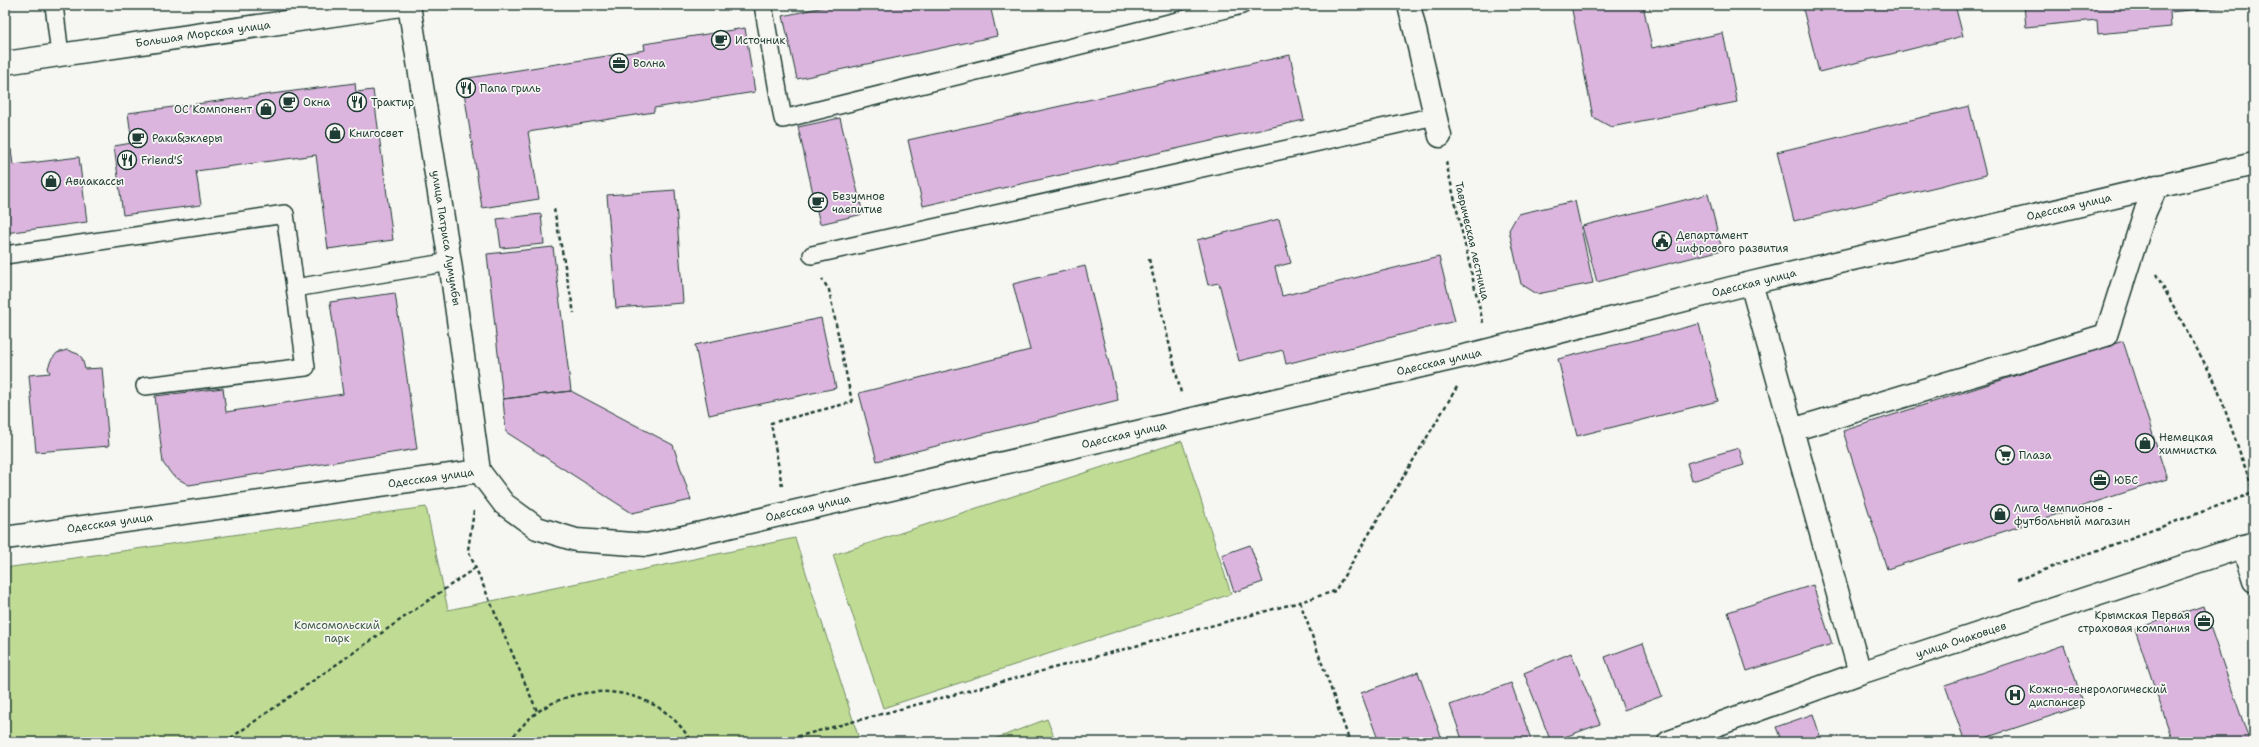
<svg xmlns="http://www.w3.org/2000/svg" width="2259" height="747" font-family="'Shantell Sans',sans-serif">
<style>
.green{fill:#c0dc94;stroke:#708c64}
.building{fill:#dcb5de;stroke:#1f3d34}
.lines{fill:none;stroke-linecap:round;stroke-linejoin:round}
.service-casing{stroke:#1f3d34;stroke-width:20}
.minor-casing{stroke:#1f3d34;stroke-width:25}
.secondary-casing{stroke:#1f3d34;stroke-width:25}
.path{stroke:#1f3d34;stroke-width:2.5;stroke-dasharray:4 3;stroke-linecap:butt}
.service{stroke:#f6f6f2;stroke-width:17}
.minor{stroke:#f6f6f2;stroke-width:22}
.secondary{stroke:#f6f6f2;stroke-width:22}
.labels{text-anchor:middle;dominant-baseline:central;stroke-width:3.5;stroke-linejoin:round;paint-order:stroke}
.street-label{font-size:11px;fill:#1f3d34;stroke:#f6f6f2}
.poi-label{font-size:11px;fill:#1f3d34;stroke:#f6f6f2;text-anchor:start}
.park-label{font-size:11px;fill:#3f5d47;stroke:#f6f6f2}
</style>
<rect width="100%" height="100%" fill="#f6f6f2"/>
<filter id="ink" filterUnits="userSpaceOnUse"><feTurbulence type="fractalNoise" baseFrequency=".025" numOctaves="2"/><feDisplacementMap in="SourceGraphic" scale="8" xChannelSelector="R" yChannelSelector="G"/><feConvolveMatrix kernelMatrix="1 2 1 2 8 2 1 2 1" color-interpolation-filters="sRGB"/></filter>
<g filter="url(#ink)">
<path class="green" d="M 1182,441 L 1231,594 L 883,708 L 833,555 Z
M 426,507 L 448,610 L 795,538 L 860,742 L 5,742 L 5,568 Z
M 1047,719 L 1056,742 L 987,742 Z"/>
<path class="building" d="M 832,5 L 990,5 L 997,36 L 797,79 L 783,16 Z
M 1571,5 L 1643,5 L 1652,48 L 1723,33 L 1737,102 L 1611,127 L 1593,117 Z
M 1802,5 L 1955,5 L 1963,36 L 1819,72 Z
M 2024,5 L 2224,5 L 2224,7 L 2170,12 L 2171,27 L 2098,34 L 2097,20 L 2026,27 Z
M 745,28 L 755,92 L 654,108 L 654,112 L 528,132 L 539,199 L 482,208 L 462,79 L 645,50 L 644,44 Z
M 1290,55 L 1304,120 L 923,206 L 908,140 Z
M 355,83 L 356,92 L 373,90 L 393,240 L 328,249 L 316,155 L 196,171 L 201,205 L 123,215 L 114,146 L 132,143 L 128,113 Z
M 1969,106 L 1986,175 L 1794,221 L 1777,152 Z
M 840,118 L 863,214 L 820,224 L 798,127 Z
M 11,149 L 13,165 L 79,157 L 87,222 L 5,233 L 5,150 Z
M 675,190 L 683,303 L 616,308 L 607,195 Z
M 1708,194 L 1722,250 L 1597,282 L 1582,226 Z
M 1575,201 L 1593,283 L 1537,294 L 1521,284 L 1509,230 L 1518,214 Z
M 541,214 L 544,244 L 501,248 L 497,219 Z
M 1279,219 L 1291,263 L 1275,267 L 1282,296 L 1439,257 L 1455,321 L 1286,364 L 1283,350 L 1239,361 L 1219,283 L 1208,285 L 1197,240 Z
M 553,247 L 571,391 L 503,399 L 487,254 Z
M 1085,266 L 1118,400 L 877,461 L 859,393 L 1030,350 L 1013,284 Z
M 395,293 L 417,449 L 189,485 L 173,476 L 163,463 L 155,396 L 223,388 L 226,412 L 343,394 L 330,302 Z
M 821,318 L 836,388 L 709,415 L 695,345 Z
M 1699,324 L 1718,401 L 1577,436 L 1558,359 Z
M 2123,341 L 2167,479 L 1887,569 L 1843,431 Z
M 67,350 L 78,354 L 82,358 L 85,369 L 102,368 L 109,446 L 36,452 L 29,375 L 50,373 L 48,368 L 51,360 L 57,353 Z
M 571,391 L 673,445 L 691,500 L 632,513 L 506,432 L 503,399 Z
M 1739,448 L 1744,465 L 1692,481 L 1687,463 Z
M 1250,545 L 1263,582 L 1234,592 L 1222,555 Z
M 1813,585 L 1832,644 L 1747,671 L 1728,612 Z
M 2203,606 L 2250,742 L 2173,742 L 2135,629 Z
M 1643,643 L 1662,696 L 1624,710 L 1605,657 Z
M 2064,645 L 2084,705 L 1973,742 L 1965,742 L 1945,685 Z
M 1571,653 L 1600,724 L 1551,742 L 1524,673 Z
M 1418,672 L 1443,742 L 1379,742 L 1361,693 Z
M 1511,683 L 1532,742 L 1463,742 L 1450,705 Z
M 1813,714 L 1822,742 L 1782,742 L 1776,727 Z"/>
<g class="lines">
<defs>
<path id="service" d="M 54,5 L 60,55
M 763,5 L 783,119 L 1242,5
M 5,255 L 285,214 L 306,367 L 145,386
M 812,255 L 1435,116
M 295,288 L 450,262"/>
<path id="minor" d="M 409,5 L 450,262 L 479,471 L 504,504 L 537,528 L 576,540 L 647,545 L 715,530 L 1477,353 L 1751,283 L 2254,164
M 1409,5 L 1440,136
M 1751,283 L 1860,673
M 1792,430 L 2106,335 L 2145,212 L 2157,186
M 5,538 L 479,471
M 2243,546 L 2254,581
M 1669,742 L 1860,673 L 2254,543"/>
<path id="secondary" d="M 5,63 L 401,5"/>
</defs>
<use href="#service" class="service-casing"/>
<use href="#minor" class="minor-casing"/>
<use href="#secondary" class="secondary-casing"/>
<path class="path" d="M 1446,162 L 1483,323
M 554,209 L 574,313
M 1149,259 L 1181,393
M 2156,274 L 2216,384 L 2254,493
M 782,486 L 771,423 L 852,402 L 829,290 L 822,279
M 474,511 L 468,550 L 537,711
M 2017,580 L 2253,493 L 2254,496
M 1300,602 L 1350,742
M 225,742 L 475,568
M 510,742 C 513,735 520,729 525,723 C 570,676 659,682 691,742
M 777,742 L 1300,602 L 1335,591 L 1457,387"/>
<use href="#service" class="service"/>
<use href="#minor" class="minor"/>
<use href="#secondary" class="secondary"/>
</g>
</g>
<defs>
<symbol id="cafe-ring" viewBox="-11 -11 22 22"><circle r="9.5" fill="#f6f6f2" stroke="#1f3d34" stroke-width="1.5"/><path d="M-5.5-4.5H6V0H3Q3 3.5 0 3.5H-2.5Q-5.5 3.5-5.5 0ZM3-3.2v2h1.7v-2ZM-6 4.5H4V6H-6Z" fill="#1f3d34"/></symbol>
<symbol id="office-ring" viewBox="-11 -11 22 22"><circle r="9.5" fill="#f6f6f2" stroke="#1f3d34" stroke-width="1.5"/><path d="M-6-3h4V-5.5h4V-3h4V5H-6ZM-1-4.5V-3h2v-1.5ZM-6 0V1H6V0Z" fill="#1f3d34"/></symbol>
<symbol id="restaurant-ring" viewBox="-11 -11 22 22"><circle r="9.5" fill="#f6f6f2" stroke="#1f3d34" stroke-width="1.5"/><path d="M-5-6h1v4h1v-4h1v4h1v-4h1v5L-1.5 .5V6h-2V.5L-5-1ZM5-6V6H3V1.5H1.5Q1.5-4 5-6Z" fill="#1f3d34"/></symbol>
<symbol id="shop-ring" viewBox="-11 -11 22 22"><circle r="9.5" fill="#f6f6f2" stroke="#1f3d34" stroke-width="1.5"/><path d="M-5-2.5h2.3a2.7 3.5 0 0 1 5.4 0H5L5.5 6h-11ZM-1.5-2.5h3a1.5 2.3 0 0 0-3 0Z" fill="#1f3d34"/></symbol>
<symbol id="civic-ring" viewBox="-11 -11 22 22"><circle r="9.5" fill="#f6f6f2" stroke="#1f3d34" stroke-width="1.5"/><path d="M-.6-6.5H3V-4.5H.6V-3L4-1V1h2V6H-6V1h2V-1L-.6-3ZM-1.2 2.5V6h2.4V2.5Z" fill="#1f3d34"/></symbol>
<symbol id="supermarket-ring" viewBox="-11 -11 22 22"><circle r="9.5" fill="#f6f6f2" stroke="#1f3d34" stroke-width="1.5"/><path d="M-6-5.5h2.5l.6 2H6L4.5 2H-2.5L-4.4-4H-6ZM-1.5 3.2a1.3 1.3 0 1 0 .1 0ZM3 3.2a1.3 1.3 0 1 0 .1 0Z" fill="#1f3d34"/></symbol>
<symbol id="hospital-ring" viewBox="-11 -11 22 22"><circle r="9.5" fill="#f6f6f2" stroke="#1f3d34" stroke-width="1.5"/><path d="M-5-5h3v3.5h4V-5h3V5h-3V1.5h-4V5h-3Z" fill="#1f3d34"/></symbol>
</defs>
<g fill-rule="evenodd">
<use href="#cafe-ring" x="710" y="29" width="22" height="22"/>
<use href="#office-ring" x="608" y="52" width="22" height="22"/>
<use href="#restaurant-ring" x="455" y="77" width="22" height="22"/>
<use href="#cafe-ring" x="278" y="91" width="22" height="22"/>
<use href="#restaurant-ring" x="346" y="91" width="22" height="22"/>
<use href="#shop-ring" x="255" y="98" width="22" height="22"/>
<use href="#shop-ring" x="324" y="122" width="22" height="22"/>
<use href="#cafe-ring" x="127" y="127" width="22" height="22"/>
<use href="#restaurant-ring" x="116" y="149" width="22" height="22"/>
<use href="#shop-ring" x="40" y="170" width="22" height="22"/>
<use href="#cafe-ring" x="807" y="191" width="22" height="22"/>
<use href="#civic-ring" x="1651" y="230" width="22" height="22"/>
<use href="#shop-ring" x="2134" y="432" width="22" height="22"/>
<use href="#supermarket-ring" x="1994" y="444" width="22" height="22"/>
<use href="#office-ring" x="2089" y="469" width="22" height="22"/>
<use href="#shop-ring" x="1989" y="503" width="22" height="22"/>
<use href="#office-ring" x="2193" y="610" width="22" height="22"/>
<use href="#hospital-ring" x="2004" y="684" width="22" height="22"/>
</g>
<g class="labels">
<g class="street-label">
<text transform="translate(203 34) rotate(-8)">Большая Морская улица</text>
<text transform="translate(2069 207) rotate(-13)">Одесская улица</text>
<text transform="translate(446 238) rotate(81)">улица Патриса Лумумбы</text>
<text transform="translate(1472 241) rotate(77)">Таврическая лестница</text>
<text transform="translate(1754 283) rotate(-14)">Одесская улица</text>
<text transform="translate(1439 362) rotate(-13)">Одесская улица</text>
<text transform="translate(1124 435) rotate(-13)">Одесская улица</text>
<text transform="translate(431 478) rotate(-8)">Одесская улица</text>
<text transform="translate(808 508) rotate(-13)">Одесская улица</text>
<text transform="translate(110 523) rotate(-8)">Одесская улица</text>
<text transform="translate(1961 640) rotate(-18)">улица Очаковцев</text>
</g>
<g class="poi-label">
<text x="735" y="40">Источник</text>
<text x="633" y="63">Волна</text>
<text x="480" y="88">Папа гриль</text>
<text x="303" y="102">Окна</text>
<text x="371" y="102">Трактир</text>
<text x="252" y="109" text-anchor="end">ОС Компонент</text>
<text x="349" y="133">Книгосвет</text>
<text x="152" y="138">Раки&amp;эклеры</text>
<text x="141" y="160">Friend'S</text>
<text x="65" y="181">Авиакассы</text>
<text x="832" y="196">Безумное<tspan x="832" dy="13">чаепитие</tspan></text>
<text x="1676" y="235">Департамент<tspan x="1676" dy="13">цифрового развития</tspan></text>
<text x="2159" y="437">Немецкая<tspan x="2159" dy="13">химчистка</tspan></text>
<text x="2019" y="455">Плаза</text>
<text x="2114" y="480">ЮБС</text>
<text x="2014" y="508">Лига Чемпионов -<tspan x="2014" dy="13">футбольный магазин</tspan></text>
<text x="2190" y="615" text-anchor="end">Крымская Первая<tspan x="2190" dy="13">страховая компания</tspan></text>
<text x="2029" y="689">Кожно-венерологический<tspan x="2029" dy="13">диспансер</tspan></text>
</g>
<g class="park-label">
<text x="337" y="625">Комсомольский<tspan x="337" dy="13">парк</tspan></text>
</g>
</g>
<rect width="2259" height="747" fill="none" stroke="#f6f6f2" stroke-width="20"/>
<rect x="10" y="10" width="2239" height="727" fill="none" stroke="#1f3d34" stroke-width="1.5" filter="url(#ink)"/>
</svg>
